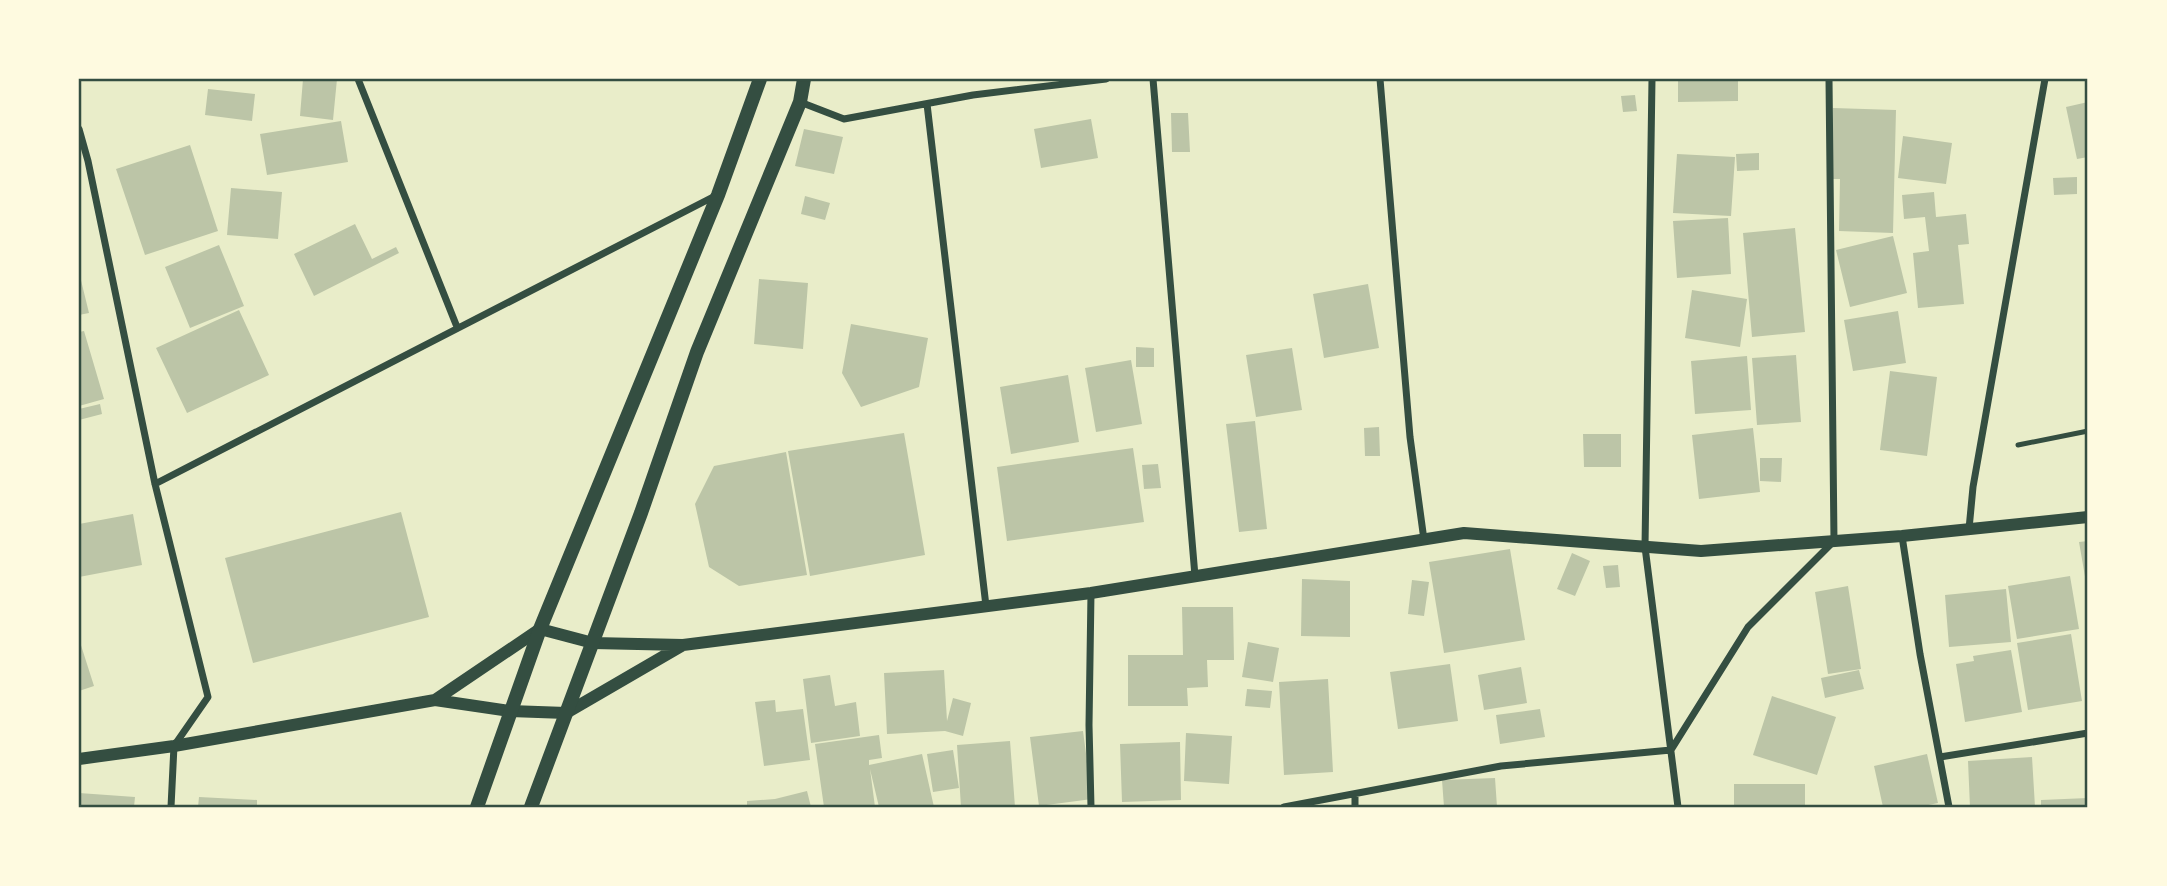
<svg xmlns="http://www.w3.org/2000/svg" width="2167" height="886" font-family="Commissioner,sans-serif">
<style>
.building{fill:#bcc5a7}
.lines{fill:none;stroke-linecap:round;stroke-linejoin:round}
.service{stroke:#344e41;stroke-width:5}
.minor{stroke:#344e41;stroke-width:7}
.tertiary{stroke:#344e41;stroke-width:12}
.secondary{stroke:#344e41;stroke-width:14}
.neatline{fill:none;stroke:#344e41;stroke-width:2.5}
</style>
<rect width="100%" height="100%" fill="#e9edc9"/>
<path class="building" d="M 303,79 L 337,79 L 333,120 L 300,116 Z
M 1678,79 L 1738,79 L 1738,101 L 1678,102 Z
M 208,89 L 255,94 L 252,121 L 205,115 Z
M 1635,95 L 1637,111 L 1623,112 L 1621,96 Z
M 2088,102 L 2088,157 L 2077,159 L 2066,107 Z
M 1833,108 L 1896,110 L 1893,233 L 1839,231 L 1840,179 L 1831,179 Z
M 1171,113 L 1188,113 L 1190,152 L 1172,152 Z
M 1091,119 L 1098,158 L 1041,168 L 1034,129 Z
M 341,121 L 348,162 L 267,175 L 260,134 Z
M 804,129 L 843,137 L 834,174 L 795,166 Z
M 1903,136 L 1952,143 L 1946,184 L 1898,178 Z
M 190,145 L 218,231 L 145,255 L 116,169 Z
M 1759,153 L 1759,170 L 1737,171 L 1736,154 Z
M 1677,154 L 1735,157 L 1731,216 L 1673,213 Z
M 2077,177 L 2077,194 L 2054,195 L 2053,178 Z
M 231,188 L 282,192 L 278,239 L 227,235 Z
M 1934,192 L 1936,217 L 1966,214 L 1969,244 L 1958,245 L 1964,304 L 1918,308 L 1913,253 L 1929,251 L 1925,217 L 1904,219 L 1902,195 Z
M 805,196 L 830,203 L 825,220 L 801,214 Z
M 1728,218 L 1731,274 L 1677,278 L 1673,221 Z
M 355,224 L 372,259 L 396,247 L 399,253 L 314,296 L 294,254 Z
M 1795,228 L 1805,332 L 1752,337 L 1743,233 Z
M 1893,236 L 1907,293 L 1850,307 L 1836,250 Z
M 219,245 L 244,306 L 190,328 L 165,267 Z
M 79,272 L 89,313 L 79,315 Z
M 759,279 L 808,283 L 803,349 L 754,344 Z
M 1368,284 L 1379,348 L 1324,358 L 1313,294 Z
M 1692,290 L 1747,299 L 1740,347 L 1685,338 Z
M 239,310 L 269,375 L 187,413 L 156,348 Z
M 1898,311 L 1906,363 L 1853,371 L 1844,320 Z
M 851,324 L 928,338 L 919,387 L 861,407 L 842,373 Z
M 84,331 L 104,399 L 79,406 L 79,332 Z
M 1136,347 L 1154,348 L 1154,367 L 1136,367 Z
M 1292,348 L 1302,410 L 1256,417 L 1246,355 Z
M 1796,355 L 1801,422 L 1757,425 L 1752,358 Z
M 1747,356 L 1751,410 L 1695,414 L 1691,361 Z
M 1131,360 L 1142,424 L 1096,432 L 1085,368 Z
M 1890,371 L 1937,377 L 1927,456 L 1880,450 Z
M 1068,375 L 1079,442 L 1011,454 L 1000,387 Z
M 100,404 L 102,414 L 79,420 L 79,409 Z
M 1255,421 L 1267,529 L 1239,532 L 1226,424 Z
M 1379,427 L 1380,456 L 1365,456 L 1364,428 Z
M 1753,428 L 1760,492 L 1699,499 L 1692,435 Z
M 904,433 L 925,555 L 810,576 L 788,451 Z
M 1583,434 L 1621,434 L 1621,467 L 1584,467 Z
M 1133,448 L 1144,522 L 1007,541 L 997,467 Z
M 786,452 L 807,575 L 739,586 L 709,567 L 695,504 L 714,466 Z
M 1760,458 L 1782,458 L 1781,482 L 1760,481 Z
M 1158,464 L 1161,488 L 1144,489 L 1142,465 Z
M 401,512 L 429,617 L 253,663 L 225,558 Z
M 133,514 L 142,565 L 79,577 L 79,524 Z
M 2088,541 L 2088,588 L 2087,588 L 2079,542 Z
M 1510,549 L 1525,640 L 1444,653 L 1429,562 Z
M 1572,553 L 1590,561 L 1575,596 L 1557,589 Z
M 1618,565 L 1620,587 L 1606,588 L 1603,566 Z
M 2070,576 L 2079,629 L 2017,639 L 2008,586 Z
M 1302,579 L 1350,581 L 1350,637 L 1301,636 Z
M 1412,580 L 1429,582 L 1424,616 L 1408,614 Z
M 1848,586 L 1861,669 L 1828,674 L 1815,592 Z
M 2006,589 L 2011,642 L 1949,647 L 1945,595 Z
M 1182,607 L 1233,607 L 1234,660 L 1207,660 L 1208,687 L 1187,688 L 1188,706 L 1128,706 L 1128,655 L 1183,655 Z
M 2071,634 L 2082,701 L 2028,710 L 2017,643 Z
M 79,639 L 94,686 L 79,691 Z
M 1248,642 L 1279,648 L 1273,682 L 1242,677 Z
M 2011,650 L 2022,712 L 1965,722 L 1956,664 L 1974,661 L 1973,656 Z
M 1450,664 L 1458,721 L 1398,729 L 1390,672 Z
M 1521,667 L 1527,703 L 1484,710 L 1478,675 Z
M 944,670 L 947,721 L 953,698 L 971,703 L 963,736 L 945,731 L 887,734 L 884,673 Z
M 1859,670 L 1864,689 L 1825,698 L 1821,678 Z
M 830,675 L 835,706 L 856,702 L 860,736 L 811,743 L 803,679 Z
M 1328,679 L 1333,772 L 1284,775 L 1279,682 Z
M 1247,689 L 1272,691 L 1270,708 L 1245,706 Z
M 1772,696 L 1836,717 L 1817,775 L 1753,755 Z
M 775,700 L 776,712 L 803,709 L 810,760 L 764,766 L 755,702 Z
M 1540,709 L 1545,737 L 1500,744 L 1496,715 Z
M 1083,731 L 1092,799 L 1039,806 L 1030,737 Z
M 1186,733 L 1232,736 L 1229,784 L 1184,781 Z
M 879,735 L 882,758 L 869,760 L 869,765 L 922,754 L 934,807 L 879,807 L 870,769 L 875,807 L 824,807 L 815,744 Z
M 1010,741 L 1015,807 L 961,807 L 957,745 Z
M 1180,742 L 1181,800 L 1122,802 L 1120,744 Z
M 953,750 L 959,788 L 933,792 L 927,754 Z
M 1927,754 L 1938,803 L 1919,807 L 1883,807 L 1874,766 Z
M 2032,757 L 2035,807 L 1970,807 L 1968,761 Z
M 1495,778 L 1497,807 L 1444,807 L 1442,780 Z
M 1734,784 L 1805,784 L 1805,807 L 1734,807 Z
M 807,791 L 811,807 L 747,807 L 747,801 L 775,799 Z
M 79,793 L 135,797 L 134,807 L 79,807 Z
M 199,797 L 257,800 L 257,807 L 198,807 Z
M 2088,798 L 2088,807 L 2041,807 L 2041,800 Z"/>
<g class="lines">
<path class="service" d="M 2018,445 L 2088,431"/>
<path class="minor" d="M 358,79 L 457,327
M 1153,79 L 1195,576
M 1380,79 L 1410,437 L 1424,540
M 1652,79 L 1645,547 L 1678,807
M 800,102 L 844,119 L 973,95 L 1106,79
M 927,104 L 986,606
M 79,129 L 88,161 L 155,484 L 208,697 L 174,746 L 171,807
M 155,484 L 715,196
M 1969,529 L 1973,487 L 2045,79
M 1902,536 L 1920,654 L 1949,807
M 1091,593 L 1089,725 L 1091,807
M 1940,757 L 2088,733
M 1355,794 L 1355,807
M 1284,807 L 1501,766 L 1671,750 L 1748,627 L 1834,541 L 1829,79"/>
<path class="tertiary" d="M 540,629 L 593,643 L 683,645 L 566,713 L 510,711 L 435,700 Z
M 683,645 L 1091,593 L 1464,533 L 1701,551 L 1902,536 L 2088,517
M 79,759 L 174,746 L 435,700"/>
<path class="secondary" d="M 477,807 L 540,629 L 718,195 L 760,79
M 531,807 L 641,513 L 697,352 L 800,102 L 804,79"/>
</g>
<rect width="2167" height="886" fill="none" stroke="#fefae0" stroke-width="161"/>
<rect x="80" y="80" width="2006" height="726" class="neatline"/>
</svg>
